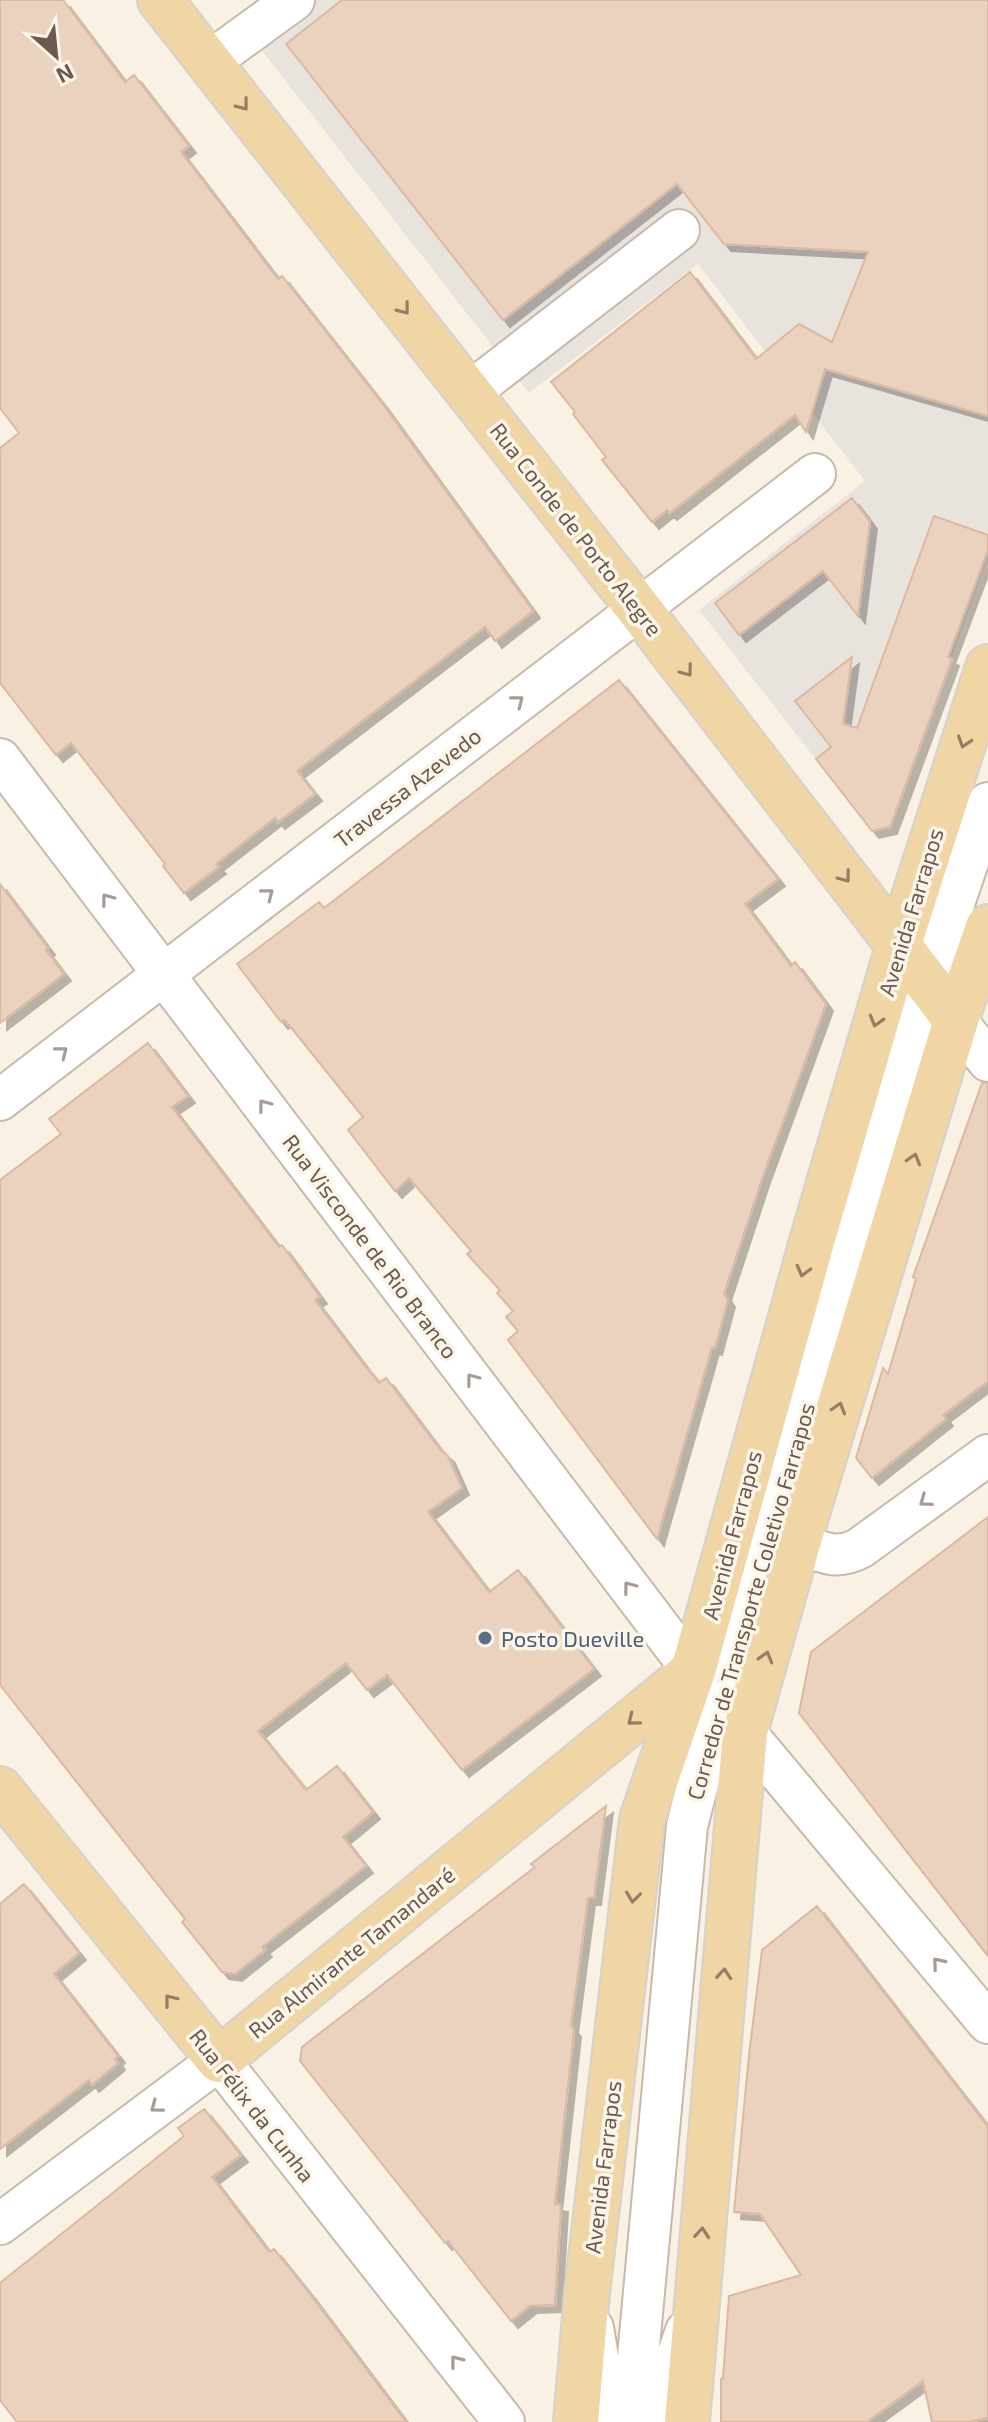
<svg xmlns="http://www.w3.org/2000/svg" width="988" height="2422" font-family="'Exo 2',sans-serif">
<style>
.industrial{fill:#e9e3de}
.building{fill:#ead2bf;stroke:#dbb9a1;stroke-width:2;filter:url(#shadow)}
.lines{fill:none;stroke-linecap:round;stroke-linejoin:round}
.minor-casing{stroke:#c8b9ac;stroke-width:44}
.major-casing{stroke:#d6d1cd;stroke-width:48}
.minor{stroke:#fff;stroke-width:40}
.major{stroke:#efd6a4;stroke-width:44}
.oneway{stroke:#947e67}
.oneway2{stroke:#a79b94}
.service-dot{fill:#5c6f8a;stroke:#fcf5e9;stroke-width:3}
.labels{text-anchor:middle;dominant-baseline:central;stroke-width:7;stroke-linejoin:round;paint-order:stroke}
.street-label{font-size:22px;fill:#6d594d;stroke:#fcf5e9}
.service-label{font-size:22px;fill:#4e5e75;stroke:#fcf5e9;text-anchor:start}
</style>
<defs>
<filter id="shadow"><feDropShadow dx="7" dy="7" stdDeviation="0" flood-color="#0004"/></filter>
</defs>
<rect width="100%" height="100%" fill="#f9f1e3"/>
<path class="industrial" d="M 266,0 L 988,0 L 988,557 L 890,827 L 872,831 L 699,610 L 865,481 L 698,264 L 529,393 L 239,21 Z"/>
<path class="building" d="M 0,0 L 63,0 L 125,82 L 134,75 L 189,146 L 181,152 L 278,279 L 282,276 L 382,403 L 533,611 L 495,641 L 485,627 L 297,771 L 315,794 L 278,822 L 275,818 L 216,864 L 219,867 L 184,893 L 163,866 L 165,864 L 71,743 L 56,755 L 0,683 L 0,448 L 19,433 L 0,408 Z
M 342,0 L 988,0 L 988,416 L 825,369 L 806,432 L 795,415 L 670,513 L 667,510 L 652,522 L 602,460 L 606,457 L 573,414 L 575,412 L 551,382 L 690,272 L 756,359 L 799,324 L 832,342 L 868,252 L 724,244 L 677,184 L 503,320 L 286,44 Z
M 852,498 L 870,522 L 858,616 L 823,571 L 739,635 L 715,603 Z
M 934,516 L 988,535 L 988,550 L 948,657 L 952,659 L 890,827 L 872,831 L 816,759 L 831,747 L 795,701 L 852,657 L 843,724 L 857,728 Z
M 619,680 L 778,879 L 745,904 L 791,966 L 795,962 L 826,1004 L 762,1179 L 724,1294 L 728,1300 L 715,1348 L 712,1347 L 657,1539 L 508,1340 L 518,1331 L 506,1317 L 513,1311 L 497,1293 L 500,1290 L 467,1254 L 471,1251 L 409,1178 L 395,1191 L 348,1130 L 363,1117 L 289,1025 L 284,1020 L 281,1022 L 237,964 L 319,902 L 324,908 Z
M 0,884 L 48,948 L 46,950 L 64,974 L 0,1023 Z
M 148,1043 L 188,1096 L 172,1107 L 279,1247 L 282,1245 L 320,1297 L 315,1300 L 365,1366 L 379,1383 L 386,1378 L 439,1448 L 448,1456 L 462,1488 L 428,1512 L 489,1592 L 518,1570 L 594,1669 L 462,1770 L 387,1675 L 367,1690 L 346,1663 L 258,1731 L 306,1790 L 337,1766 L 373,1812 L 343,1837 L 366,1866 L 262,1947 L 265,1950 L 235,1974 L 222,1972 L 182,1922 L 185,1919 L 0,1685 L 0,1180 L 61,1134 L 49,1119 Z
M 982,1083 L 988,1083 L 988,1381 L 943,1415 L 946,1419 L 872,1478 L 856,1458 L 883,1368 L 888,1374 L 916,1279 L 913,1277 Z
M 988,1517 L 988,1956 L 799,1713 L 811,1652 Z
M 606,1806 L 594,1898 L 588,1898 L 571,2026 L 574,2030 L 555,2204 L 561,2205 L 555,2305 L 530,2306 L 511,2321 L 448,2241 L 445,2243 L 300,2061 L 302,2047 L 535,1867 L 531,1864 Z
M 24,1884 L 79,1953 L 54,1974 L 118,2056 L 115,2059 L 118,2063 L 92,2085 L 89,2080 L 0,2149 L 0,1904 Z
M 817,1906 L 988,2127 L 988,2418 L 968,2422 L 932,2422 L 923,2381 L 867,2422 L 721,2422 L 721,2379 L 723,2378 L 729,2296 L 801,2275 L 760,2214 L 734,2212 L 749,2055 L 762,1950 Z
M 204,2109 L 241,2155 L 212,2177 L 269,2252 L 274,2249 L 310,2294 L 406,2422 L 17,2422 L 0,2400 L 0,2283 L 184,2136 L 178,2128 Z"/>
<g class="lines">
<defs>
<path id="minor" d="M 209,62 L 294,0
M 470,392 L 679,230
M 0,759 L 693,1671
M 956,1020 L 988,1061
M 0,1100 L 815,474
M 798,1543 C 822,1552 836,1561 860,1548 L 988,1455
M 745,1732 L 988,2023
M 0,2224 L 219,2060 L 504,2422
M 593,2328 L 609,2422
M 632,2422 L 687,1826 L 719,1701 L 927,983 L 988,803
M 654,2422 L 686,2331"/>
<path id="major" d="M 160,0 L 639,609 L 956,1020
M 0,1789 L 219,2060 L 693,1671
M 576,2422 L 587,2293 L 642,1819 L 693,1671 L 811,1245 L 898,947 L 988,667
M 687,2422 L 745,1732 L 798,1543 L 956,1020 L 988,927"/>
</defs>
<use href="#minor" class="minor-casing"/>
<use href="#major" class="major-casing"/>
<use href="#minor" class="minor"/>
<use href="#major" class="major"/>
</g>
<defs><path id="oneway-chevron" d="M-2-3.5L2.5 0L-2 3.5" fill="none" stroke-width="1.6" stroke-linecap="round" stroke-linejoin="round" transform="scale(2)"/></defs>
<g class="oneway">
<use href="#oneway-chevron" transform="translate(243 105) rotate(52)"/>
<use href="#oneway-chevron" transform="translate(404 309) rotate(52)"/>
<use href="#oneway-chevron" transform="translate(687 671) rotate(53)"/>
<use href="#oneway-chevron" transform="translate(964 742) rotate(108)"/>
<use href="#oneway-chevron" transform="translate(845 877) rotate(53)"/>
<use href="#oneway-chevron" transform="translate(876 1021) rotate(106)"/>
<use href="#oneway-chevron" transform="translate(914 1159) rotate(-73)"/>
<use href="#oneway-chevron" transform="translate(803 1271) rotate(105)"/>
<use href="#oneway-chevron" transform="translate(839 1408) rotate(-73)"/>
<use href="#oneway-chevron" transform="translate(766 1657) rotate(-74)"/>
<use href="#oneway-chevron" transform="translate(633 1720) rotate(141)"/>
<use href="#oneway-chevron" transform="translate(633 1897) rotate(97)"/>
<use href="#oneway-chevron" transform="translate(724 1974) rotate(-85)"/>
<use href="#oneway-chevron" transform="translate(170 2000) rotate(-129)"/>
<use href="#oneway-chevron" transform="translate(702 2233) rotate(-85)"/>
</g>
<g class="oneway2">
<use href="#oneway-chevron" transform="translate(518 701) rotate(-38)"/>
<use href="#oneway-chevron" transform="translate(268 894) rotate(-38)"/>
<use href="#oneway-chevron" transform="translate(107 899) rotate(-127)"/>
<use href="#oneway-chevron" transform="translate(62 1052) rotate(-38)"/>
<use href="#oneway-chevron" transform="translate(264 1105) rotate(-127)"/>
<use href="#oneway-chevron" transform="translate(472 1379) rotate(-127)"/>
<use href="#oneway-chevron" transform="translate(925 1501) rotate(144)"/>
<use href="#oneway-chevron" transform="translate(629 1587) rotate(-127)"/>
<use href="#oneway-chevron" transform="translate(938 1963) rotate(-130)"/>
<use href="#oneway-chevron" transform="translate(156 2107) rotate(143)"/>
<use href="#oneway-chevron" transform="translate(456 2361) rotate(-128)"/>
</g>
<circle class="service-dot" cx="485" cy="1638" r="8"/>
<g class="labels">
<g class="street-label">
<text transform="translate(577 529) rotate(52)">Rua Conde de Porto Alegre</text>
<text transform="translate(407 787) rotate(-38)">Travessa Azevedo</text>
<text transform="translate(910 912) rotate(-73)">Avenida Farrapos</text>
<text transform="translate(371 1246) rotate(53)">Rua Visconde de Rio Branco</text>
<text transform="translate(731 1535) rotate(-75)">Avenida Farrapos</text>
<text transform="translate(750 1601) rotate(-74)">Corredor de Transporte Coletivo Farrapos</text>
<text transform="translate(351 1952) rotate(-39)">Rua Almirante Tamandaré</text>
<text transform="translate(253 2105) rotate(52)">Rua Félix da Cunha</text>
<text transform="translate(602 2167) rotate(-83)">Avenida Farrapos</text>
</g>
<g class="service-label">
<text x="501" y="1638">Posto Dueville</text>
</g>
</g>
<g transform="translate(56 56) rotate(153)" stroke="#fcf5e9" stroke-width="6" paint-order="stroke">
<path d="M0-6L14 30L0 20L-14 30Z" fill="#6d594d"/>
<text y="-12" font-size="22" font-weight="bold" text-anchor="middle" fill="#6d594d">N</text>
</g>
</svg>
